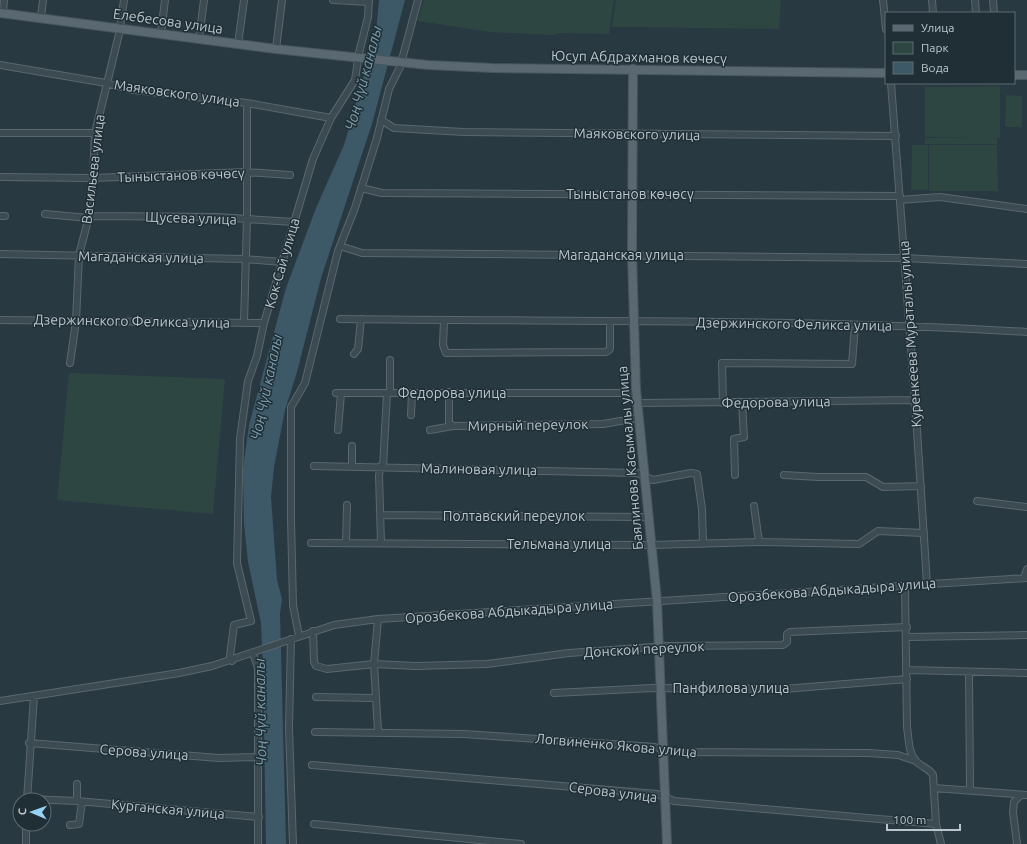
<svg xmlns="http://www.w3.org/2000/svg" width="1027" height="844" font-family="Ubuntu,sans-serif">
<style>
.green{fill:#2d4641}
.water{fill:#3d5967}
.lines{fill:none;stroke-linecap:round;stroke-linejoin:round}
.minor-casing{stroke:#5a676e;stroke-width:8}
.major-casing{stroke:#48565d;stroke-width:10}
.minor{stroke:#3c4a51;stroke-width:6}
.major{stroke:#5a6971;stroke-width:8}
.labels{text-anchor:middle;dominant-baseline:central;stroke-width:3;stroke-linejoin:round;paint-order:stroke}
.street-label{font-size:14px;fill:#b9c4cb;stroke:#202f36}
.water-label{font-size:15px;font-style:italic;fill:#7b9dac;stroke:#202f36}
</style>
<rect width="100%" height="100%" fill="#283941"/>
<path class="green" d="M 424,0 L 614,0 L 609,34 L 558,33 L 554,35 L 491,32 L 417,21 Z
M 616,0 L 781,0 L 779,29 L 612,27 Z
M 1000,86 L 1000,138 L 997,138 L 997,144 L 925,144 L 925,138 L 982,138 L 925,137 L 925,87 Z
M 1006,95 L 1022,96 L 1022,127 L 1005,127 Z
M 912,145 L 928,145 L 928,190 L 911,190 Z
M 929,145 L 997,145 L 998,191 L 929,191 Z
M 69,373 L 225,379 L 213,514 L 57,500 Z"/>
<path class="water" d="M 379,0 L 405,0 L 372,124 L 321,278 L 297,372 L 285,410 L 274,467 L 271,497 L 277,580 L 282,599 L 280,614 L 286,844 L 266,844 L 263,669 L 261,623 L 248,562 L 244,524 L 243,469 L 249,425 L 286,288 L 316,208 L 344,145 L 376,33 Z"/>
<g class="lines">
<defs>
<path id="minor" d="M 333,0 L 369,2
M 883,0 L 886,29
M 932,0 L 933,13
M 975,0 L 976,13
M 993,0 L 994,13
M 3,13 L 4,0
M 41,17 L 43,0
M 161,33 L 165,0
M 199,39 L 204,0
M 238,44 L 244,0
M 276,49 L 282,0
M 0,65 L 106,83 L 134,90 L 247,103 L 331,118
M 891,83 L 915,400 L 927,584
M 381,120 L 394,128 L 464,132 L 896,136
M 0,133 L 95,133
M 0,177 L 93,178 L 246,172 L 290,175
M 361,188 L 382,193 L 900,196
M 900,200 L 940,197 L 1027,209
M 45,214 L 88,218
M 0,216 L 5,216
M 89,216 L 217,217 L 294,222
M 340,246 L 362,253 L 903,258 L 1027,264
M 0,254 L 245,259 L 282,262
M 340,319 C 569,322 798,318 1027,332
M 0,320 L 264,323
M 444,320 L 443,345 L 446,353 L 606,352 L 610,349 L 610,322
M 244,322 L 247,219 L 247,103
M 354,354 L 358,349 L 361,319
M 70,363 L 76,321 L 79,255 L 89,216 L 93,178 L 95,133 L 119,34 L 124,0
M 449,392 L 449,423 L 453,426 L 603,424 L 638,418
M 336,393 L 636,393
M 390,393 L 390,360
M 637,403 L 915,400
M 723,403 L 722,363 L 852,364 L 855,325
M 411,415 L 412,393
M 338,430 L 341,393
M 430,430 L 453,426
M 352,446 L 352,466
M 314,466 L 637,473 L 653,480 L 691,473 L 697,474 L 702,509 L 703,544
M 381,466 L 379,475 L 381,543
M 383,467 L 387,393
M 735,475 L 734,439 L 744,437 L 742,403
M 784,475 L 818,477 L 866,477 L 883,487 L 921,486
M 977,501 L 1027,507
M 754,506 L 759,542
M 381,515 L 648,517
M 311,543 L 651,545 L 759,542 L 859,544 L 878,531 L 924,533
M 346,543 L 347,505
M 1024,578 L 1027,569
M 905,586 L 907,727 C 909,739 908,752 916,761 C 921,767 929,768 933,775 L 936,824 L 941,844
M 378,619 L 374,664 L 378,731
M 313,631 L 314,662 L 316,666 L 327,669 L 374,664 L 416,666 L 487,664 L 569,653 L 667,646 L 783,645 L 787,642 L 787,634 L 790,632 L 907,627
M 299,636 L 293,605 L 291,519 L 291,407 L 305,383 L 338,251 L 355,208 L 377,138 L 389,89 L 400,67 L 418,0
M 907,637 L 1027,635
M 291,639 L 289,728 L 293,844
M 253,653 L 258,668 L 258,844
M 232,661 L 230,656 L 234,625 L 251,621 L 237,563 L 240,439 L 248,381 L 257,356 L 264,323 L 313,159 L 331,118 L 355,80 L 359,53 L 368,17 L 369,0
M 907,670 L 1027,673
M 969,672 L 970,789
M 554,693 L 652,688 L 784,689 L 907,679
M 316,697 L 376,698
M 0,701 L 179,673 L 212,666 L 334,625 L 378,619 L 1027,578
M 315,732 L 464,734 L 655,747 L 671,752 L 868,753 L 898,755 L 916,761
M 29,743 L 219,758 L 259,757
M 312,765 L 657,794 L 674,801 L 936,824
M 77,784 L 77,801 L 259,817
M 934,788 L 1027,795
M 27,799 L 77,801
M 27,800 L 34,696
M 314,824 L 521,844
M 70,825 L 79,824 L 82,802
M 26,844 L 26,824
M 1017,844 L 1013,812 L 1014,802 L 1021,795"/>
<path id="major" d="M 0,13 L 276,49 L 428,65 L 492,68 L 886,73
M 633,69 L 632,254 L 636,389 L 657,601 L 667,844
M 1014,75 L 1027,75"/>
</defs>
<use href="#minor" class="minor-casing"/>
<use href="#major" class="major-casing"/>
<use href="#minor" class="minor"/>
<use href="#major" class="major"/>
</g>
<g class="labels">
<g class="street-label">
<text transform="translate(168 21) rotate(8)">Елебесова улица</text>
<text transform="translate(639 57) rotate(1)">Юсуп Абдрахманов көчөсү</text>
<text transform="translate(177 93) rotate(8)">Маяковского улица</text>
<text transform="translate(637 134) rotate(1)">Маяковского улица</text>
<text transform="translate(93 169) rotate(-83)">Васильева улица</text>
<text transform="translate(181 175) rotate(-2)">Тыныстанов көчөсү</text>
<text x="630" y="194">Тыныстанов көчөсү</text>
<text transform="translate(191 218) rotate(2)">Щусева улица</text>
<text x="621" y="255">Магаданская улица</text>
<text transform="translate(141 257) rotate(1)">Магаданская улица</text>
<text transform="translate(282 263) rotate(-74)">Кок-Сай улица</text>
<text transform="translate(132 321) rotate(1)">Дзержинского Феликса улица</text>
<text transform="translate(794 324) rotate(1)">Дзержинского Феликса улица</text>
<text transform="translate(910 334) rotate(-94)">Куренкеева Мураталы улица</text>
<text x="452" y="393">Федорова улица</text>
<text transform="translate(776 402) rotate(-1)">Федорова улица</text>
<text transform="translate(528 425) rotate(-1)">Мирный переулок</text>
<text transform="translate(630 458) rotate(-95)">Баялинова Касымалы улица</text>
<text transform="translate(479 469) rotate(1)">Малиновая улица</text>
<text x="514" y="516">Полтавский переулок</text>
<text x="559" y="544">Тельмана улица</text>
<text transform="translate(832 590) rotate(-4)">Орозбекова Абдыкадыра улица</text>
<text transform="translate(509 611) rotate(-4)">Орозбекова Абдыкадыра улица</text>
<text transform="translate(644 649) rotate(-3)">Донской переулок</text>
<text x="731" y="688">Панфилова улица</text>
<text transform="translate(616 745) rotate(5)">Логвиненко Якова улица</text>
<text transform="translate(144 752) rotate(4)">Серова улица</text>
<text transform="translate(613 792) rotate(7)">Серова улица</text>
<text transform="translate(168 809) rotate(5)">Курганская улица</text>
</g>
<g class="water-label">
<text transform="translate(363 78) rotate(-75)">Чоң Чүй каналы</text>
<text transform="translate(266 387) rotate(-78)">Чоң Чүй каналы</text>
<text transform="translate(260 712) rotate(-91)">Чоң Чүй каналы</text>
</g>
</g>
<rect x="885" y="12" width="130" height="72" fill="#202f36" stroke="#5d6b72"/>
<rect x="893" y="25" width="20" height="6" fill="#5a6971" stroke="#5d6b72"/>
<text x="921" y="32" font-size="12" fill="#b9c4cb">Улица</text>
<rect x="893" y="42" width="20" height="12" fill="#2d4641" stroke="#5d6b72"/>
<text x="921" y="52" font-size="12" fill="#b9c4cb">Парк</text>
<rect x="893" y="62" width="20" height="12" fill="#3d5967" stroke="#5d6b72"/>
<text x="921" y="72" font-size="12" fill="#b9c4cb">Вода</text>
<g transform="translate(32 812) rotate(272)"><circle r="19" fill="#202f36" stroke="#5d6b72"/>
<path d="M0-3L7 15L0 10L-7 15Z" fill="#95d2f4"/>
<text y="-6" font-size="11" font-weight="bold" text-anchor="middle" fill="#b9c4cb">С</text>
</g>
<path d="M887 824v6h73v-6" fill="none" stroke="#b9c4cb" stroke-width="2"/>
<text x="893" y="824" font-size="12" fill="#b9c4cb" stroke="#202f36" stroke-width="3" paint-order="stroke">100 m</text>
</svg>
